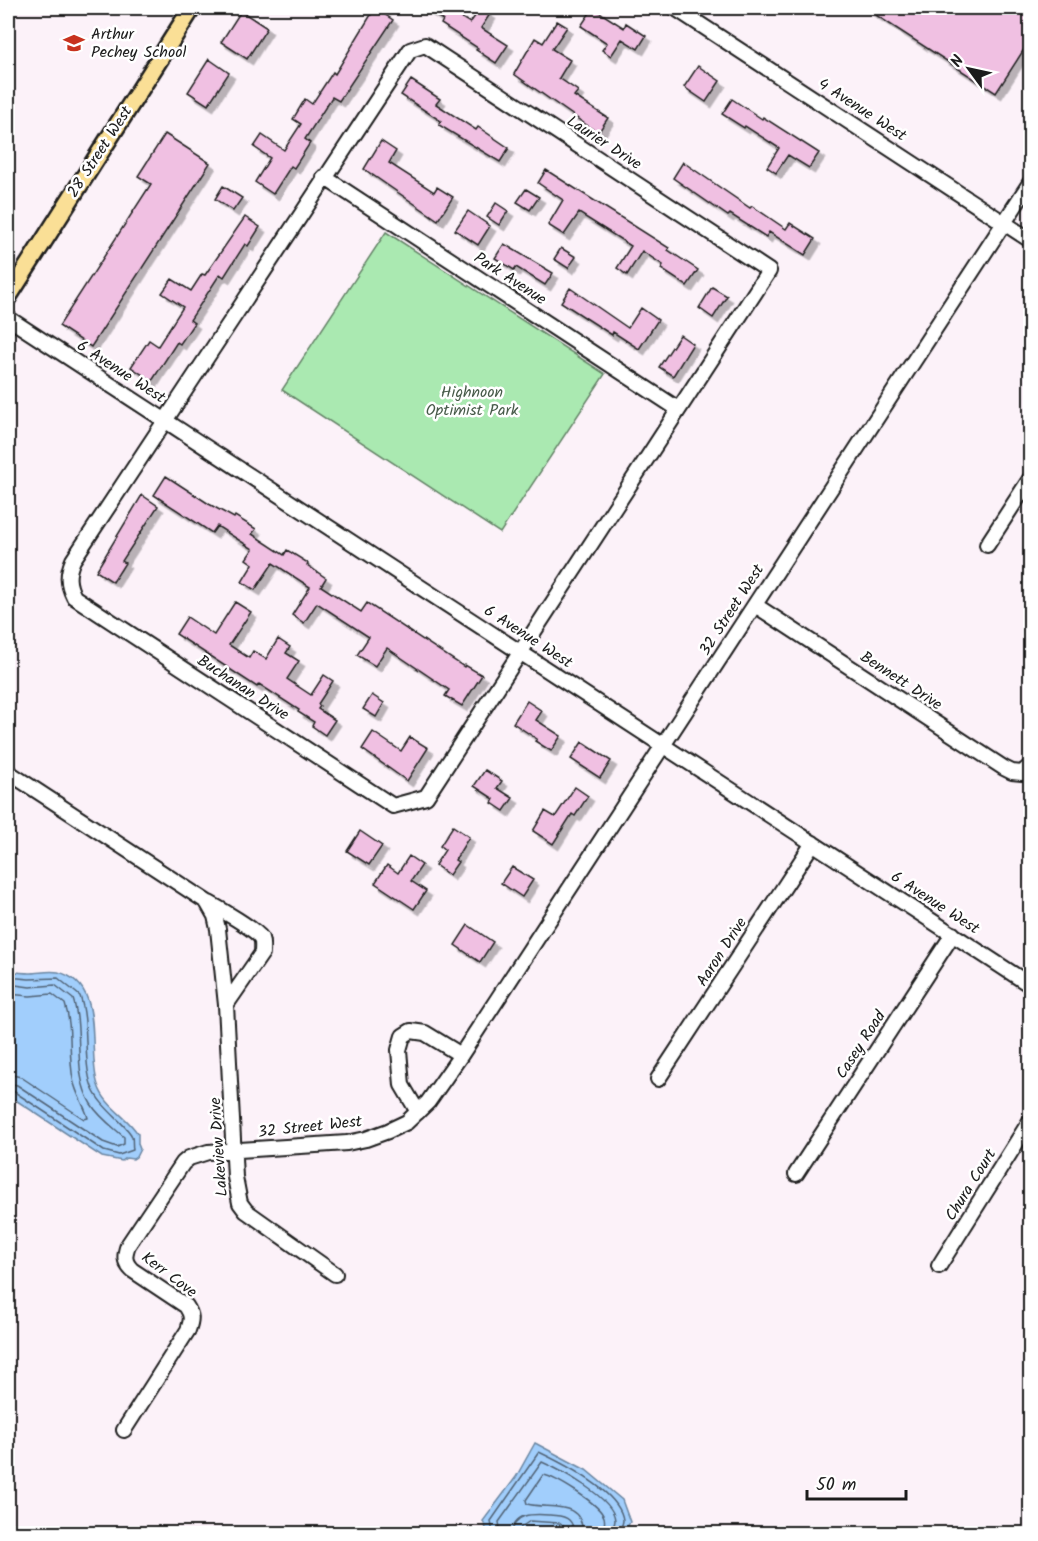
<svg xmlns="http://www.w3.org/2000/svg" width="1038" height="1541" font-family="Kalam,sans-serif">
<style>
.green{fill:#aae9b1;stroke:#638266;stroke-width:1.5}
.water{fill:#a1cefc;stroke:#6c87a2;stroke-width:1.5}
.lines{fill:none;stroke-linecap:round;stroke-linejoin:round}
.shore{stroke:#516376;stroke-width:1.5}
.building{fill:#f0c0e2;stroke:#1c1c1c;stroke-width:1.5;filter:url(#shadow)}
.minor-casing{stroke:#1c1c1c;stroke-width:18}
.major-casing{stroke:#1c1c1c;stroke-width:21}
.minor{stroke:#fff;stroke-width:14}
.major{stroke:#fadf96;stroke-width:16}
.labels{text-anchor:middle;dominant-baseline:central;stroke-width:5;stroke-linejoin:round;paint-order:stroke}
.poi-label{font-size:16px;fill:#1c1c1c;stroke:#fff;text-anchor:start}
.street-label{font-size:16px;fill:#1c1c1c;stroke:#fff}
.park-label{font-size:16px;fill:#475a49;stroke:#fff}
</style>
<defs>
<filter id="shadow"><feDropShadow dx="5.5" dy="5.5" stdDeviation="0" flood-color="#0004"/></filter>
</defs>
<rect width="100%" height="100%" fill="#fcf2f9"/>
<filter id="ink" filterUnits="userSpaceOnUse"><feTurbulence type="fractalNoise" baseFrequency=".0167" numOctaves="2"/><feDisplacementMap in="SourceGraphic" scale="12" xChannelSelector="R" yChannelSelector="G"/><feConvolveMatrix kernelMatrix="1 2 1 2 8 2 1 2 1" color-interpolation-filters="sRGB"/></filter>
<g filter="url(#ink)">
<path class="green" d="M 386,232 L 605,374 L 500,533 L 282,390 Z"/>
<path class="water" d="M 8,971 C 15,972 23,973 30,973 C 39,973 49,970 58,972 C 107,984 86,1051 98,1085 C 105,1107 127,1116 138,1134 L 138,1144 L 140,1149 L 136,1157 L 133,1159 L 126,1158 L 122,1161 L 102,1157 L 8,1095 Z
M 535,1443 L 586,1470 L 622,1500 L 630,1522 L 624,1533 L 561,1533 L 559,1529 L 530,1527 L 522,1533 L 488,1533 L 483,1521 L 516,1477 Z"/>
<g class="lines">
<path class="shore" d="M 8,977 L 29,979 L 58,978 L 80,996 C 90,1025 82,1059 92,1087 C 99,1107 130,1127 132,1137 C 133,1141 132,1146 133,1150 L 119,1155 L 104,1151 L 13,1091 L 8,1090
M 8,984 L 30,987 L 55,985 L 73,999 C 84,1032 72,1074 91,1104 C 99,1117 113,1127 124,1137 L 124,1144 L 117,1147 L 103,1142 L 17,1085 L 8,1083
M 8,994 L 30,996 L 52,994 L 65,1004 C 73,1028 68,1054 73,1079 C 76,1095 85,1106 88,1118 L 84,1119 L 21,1077 L 8,1074
M 493,1534 L 491,1521 L 539,1452 C 562,1463 620,1492 623,1520 C 623,1524 620,1529 619,1534
M 501,1534 L 499,1522 L 542,1462 C 560,1470 614,1498 615,1520 C 615,1524 612,1529 612,1534
M 512,1534 C 513,1512 534,1514 550,1515 C 557,1516 564,1515 569,1520 C 573,1524 574,1528 574,1534
M 519,1534 L 521,1527 L 530,1521 L 559,1523 L 565,1527 L 566,1534
M 583,1534 C 582,1498 549,1510 527,1504 L 526,1500 L 543,1475 C 556,1477 597,1503 603,1515 C 607,1520 603,1527 603,1534"/>
</g>
<path class="building" d="M 375,8 L 393,20 L 339,101 L 332,97 L 305,139 L 310,143 L 294,168 L 291,166 L 273,194 L 255,182 L 270,158 L 254,147 L 262,135 L 284,150 L 301,124 L 293,119 L 305,99 L 312,104 L 333,72 L 335,74 Z
M 424,8 L 446,8 L 470,23 L 481,8 L 490,14 L 481,28 L 508,45 L 496,63 L 476,50 L 478,48 L 441,24 L 443,20 Z
M 593,8 L 624,28 L 626,23 L 646,36 L 638,49 L 622,39 L 611,56 L 602,50 L 607,43 L 581,26 Z
M 865,8 L 1030,8 L 1030,40 L 996,93 Z
M 241,11 L 267,28 L 247,59 L 221,42 Z
M 557,21 L 567,27 L 552,49 L 570,60 L 559,78 L 578,91 L 574,96 L 608,118 L 598,133 L 514,74 L 535,38 L 543,43 Z
M 209,59 L 229,73 L 208,105 L 188,92 Z
M 698,66 L 720,81 L 706,102 L 684,87 Z
M 411,80 L 440,99 L 436,104 L 476,130 L 478,127 L 509,148 L 500,162 L 439,125 L 441,121 L 401,95 Z
M 732,99 L 762,119 L 763,117 L 819,153 L 809,168 L 788,155 L 776,173 L 767,167 L 779,148 L 745,126 L 744,128 L 722,114 Z
M 165,134 L 210,163 L 91,347 L 59,326 L 151,184 L 138,176 Z
M 381,141 L 396,151 L 389,163 L 434,192 L 437,187 L 453,197 L 438,220 L 364,169 Z
M 683,162 L 750,208 L 752,206 L 786,229 L 790,223 L 815,239 L 805,255 L 769,232 L 766,237 L 730,214 L 728,216 L 673,178 Z
M 546,170 L 669,248 L 668,250 L 698,270 L 687,286 L 661,269 L 663,265 L 642,251 L 627,275 L 617,268 L 631,246 L 579,213 L 564,235 L 548,225 L 563,200 L 538,183 Z
M 223,186 L 242,198 L 233,211 L 215,199 Z
M 526,189 L 539,197 L 530,210 L 517,202 Z
M 496,203 L 508,211 L 499,225 L 487,217 Z
M 468,211 L 490,226 L 478,245 L 455,230 Z
M 245,217 L 260,227 L 248,246 L 245,244 L 224,277 L 220,274 L 190,320 L 194,323 L 180,344 L 177,342 L 152,381 L 131,367 L 149,340 L 158,346 L 183,307 L 162,293 L 172,279 L 191,291 L 202,274 L 205,275 Z
M 504,244 L 553,273 L 545,285 L 516,267 L 514,270 L 495,258 Z
M 561,248 L 576,257 L 568,268 L 554,259 Z
M 712,287 L 727,296 L 713,318 L 699,308 Z
M 570,288 L 628,328 L 641,308 L 658,320 L 639,349 L 613,332 L 612,335 L 561,302 Z
M 680,335 L 693,344 L 673,376 L 659,367 Z
M 166,476 L 209,504 L 234,518 L 235,516 L 256,529 L 252,534 L 284,555 L 287,550 L 308,563 L 307,565 L 326,578 L 321,586 L 361,612 L 367,603 L 464,667 L 465,665 L 482,675 L 462,706 L 445,696 L 449,690 L 387,648 L 375,666 L 357,655 L 369,637 L 317,603 L 304,623 L 292,615 L 310,587 L 273,563 L 255,590 L 242,582 L 253,564 L 246,559 L 253,549 L 217,526 L 212,533 L 154,495 Z
M 142,495 L 158,506 L 122,561 L 125,563 L 113,582 L 96,571 Z
M 235,602 L 251,612 L 229,645 L 249,658 L 253,651 L 266,659 L 278,639 L 290,647 L 286,653 L 299,661 L 287,679 L 311,695 L 324,675 L 333,681 L 318,704 L 320,706 L 318,709 L 335,720 L 325,735 L 312,726 L 314,722 L 298,712 L 299,710 L 259,684 L 257,687 L 176,634 L 187,617 L 214,635 Z
M 372,695 L 384,703 L 376,717 L 363,709 Z
M 527,701 L 542,711 L 536,720 L 561,736 L 551,751 L 535,741 L 537,739 L 513,723 Z
M 373,732 L 401,751 L 410,737 L 428,748 L 407,781 L 362,749 Z
M 582,742 L 611,761 L 600,778 L 571,759 Z
M 485,770 L 502,781 L 497,788 L 513,798 L 504,811 L 492,803 L 494,799 L 474,786 Z
M 575,787 L 588,796 L 575,816 L 572,814 L 553,844 L 533,831 L 545,811 L 555,817 Z
M 453,826 L 469,837 L 455,860 L 458,862 L 449,875 L 435,865 L 445,850 L 440,846 Z
M 360,831 L 382,846 L 369,865 L 347,851 Z
M 409,856 L 422,865 L 411,881 L 426,891 L 414,909 L 375,883 L 387,865 L 398,873 Z
M 512,867 L 533,880 L 522,897 L 501,883 Z
M 468,925 L 493,942 L 480,962 L 455,945 Z"/>
<g class="lines">
<defs>
<path id="minor" d="M 675,8 L 1030,240
M 425,45 L 769,271 L 426,797 L 393,806 L 74,597 C 67,583 67,574 73,560 L 410,50 Z
M 324,177 L 678,409
M 8,318 L 1030,985
M 987,545 L 1030,479
M 755,605 L 1004,768 L 1012,772 L 1022,773 L 1030,766
M 8,772 L 207,902 L 215,916 L 218,929 L 226,1005 L 235,1177 L 240,1203 L 246,1211 L 335,1274
M 209,903 C 220,909 255,929 261,938 C 263,943 262,947 262,953 L 226,1005
M 658,1079 L 813,843
M 418,1112 L 402,1085 L 399,1050 L 403,1036 L 411,1031 L 425,1033 L 461,1055
M 796,1174 L 953,934
M 939,1266 L 1030,1121
M 124,1430 L 188,1330 C 192,1319 192,1315 186,1306 L 132,1270 C 124,1262 124,1256 128,1245 L 183,1163 L 189,1158 L 208,1152 L 347,1143 L 366,1139 L 388,1131 L 407,1122 L 428,1102 L 461,1055 L 1030,183"/>
<path id="major" d="M 8,297 L 192,8"/>
</defs>
<use href="#minor" class="minor-casing"/>
<use href="#major" class="major-casing"/>
<use href="#minor" class="minor"/>
<use href="#major" class="major"/>
</g>
</g>
<defs>
<symbol id="school-bare" viewBox="-9 -9 18 18"><path d="M0-5L7-2L0 1L-7-2ZM-4 1L0 2.5L4 1V4Q0 6-4 4Z" fill="#c8321e" stroke="#fff" stroke-width="2.5" paint-order="stroke"/></symbol>
</defs>
<g fill-rule="evenodd">
<use href="#school-bare" x="59" y="28" width="30" height="30"/>
</g>
<g class="labels">
<g class="poi-label">
<text x="91" y="34">Arthur<tspan x="91" dy="18">Pechey School</tspan></text>
</g>
<g class="street-label">
<text transform="translate(862 110) rotate(33)">4 Avenue West</text>
<text transform="translate(604 143) rotate(33)">Laurier Drive</text>
<text transform="translate(100 152) rotate(-57)">28 Street West</text>
<text transform="translate(510 279) rotate(33)">Park Avenue</text>
<text transform="translate(121 372) rotate(33)">6 Avenue West</text>
<text transform="translate(732 610) rotate(-57)">32 Street West</text>
<text transform="translate(528 637) rotate(33)">6 Avenue West</text>
<text transform="translate(901 681) rotate(33)">Bennett Drive</text>
<text transform="translate(243 688) rotate(33)">Buchanan Drive</text>
<text transform="translate(935 903) rotate(33)">6 Avenue West</text>
<text transform="translate(722 952) rotate(-57)">Aaron Drive</text>
<text transform="translate(861 1045) rotate(-57)">Casey Road</text>
<text transform="translate(310 1127) rotate(-6)">32 Street West</text>
<text transform="translate(219 1147) rotate(-94)">Lakeview Drive</text>
<text transform="translate(971 1185) rotate(-58)">Chura Court</text>
<text transform="translate(169 1275) rotate(37)">Kerr Cove</text>
</g>
<g class="park-label">
<text x="472" y="392">Highnoon<tspan x="472" dy="18">Optimist Park</tspan></text>
</g>
</g>
<rect width="1038" height="1541" fill="none" stroke="#fff" stroke-width="30"/>
<rect x="15" y="15" width="1008" height="1511" fill="none" stroke="#1c1c1c" stroke-width="2" filter="url(#ink)"/>
<g transform="translate(969 69) rotate(303)" stroke="#ffffff" stroke-width="4.5" paint-order="stroke">
<path d="M0-4.5L10 22L0 15L-10 22Z" fill="#1c1c1c"/>
<text y="-9" font-size="16" font-weight="bold" text-anchor="middle" fill="#1c1c1c">N</text>
</g>
<path d="M807 1490v9h99v-9" fill="none" stroke="#1c1c1c" stroke-width="3"/>
<text x="816" y="1490" font-size="18" fill="#1c1c1c" stroke="#ffffff" stroke-width="4.5" paint-order="stroke">50 m</text>
</svg>
